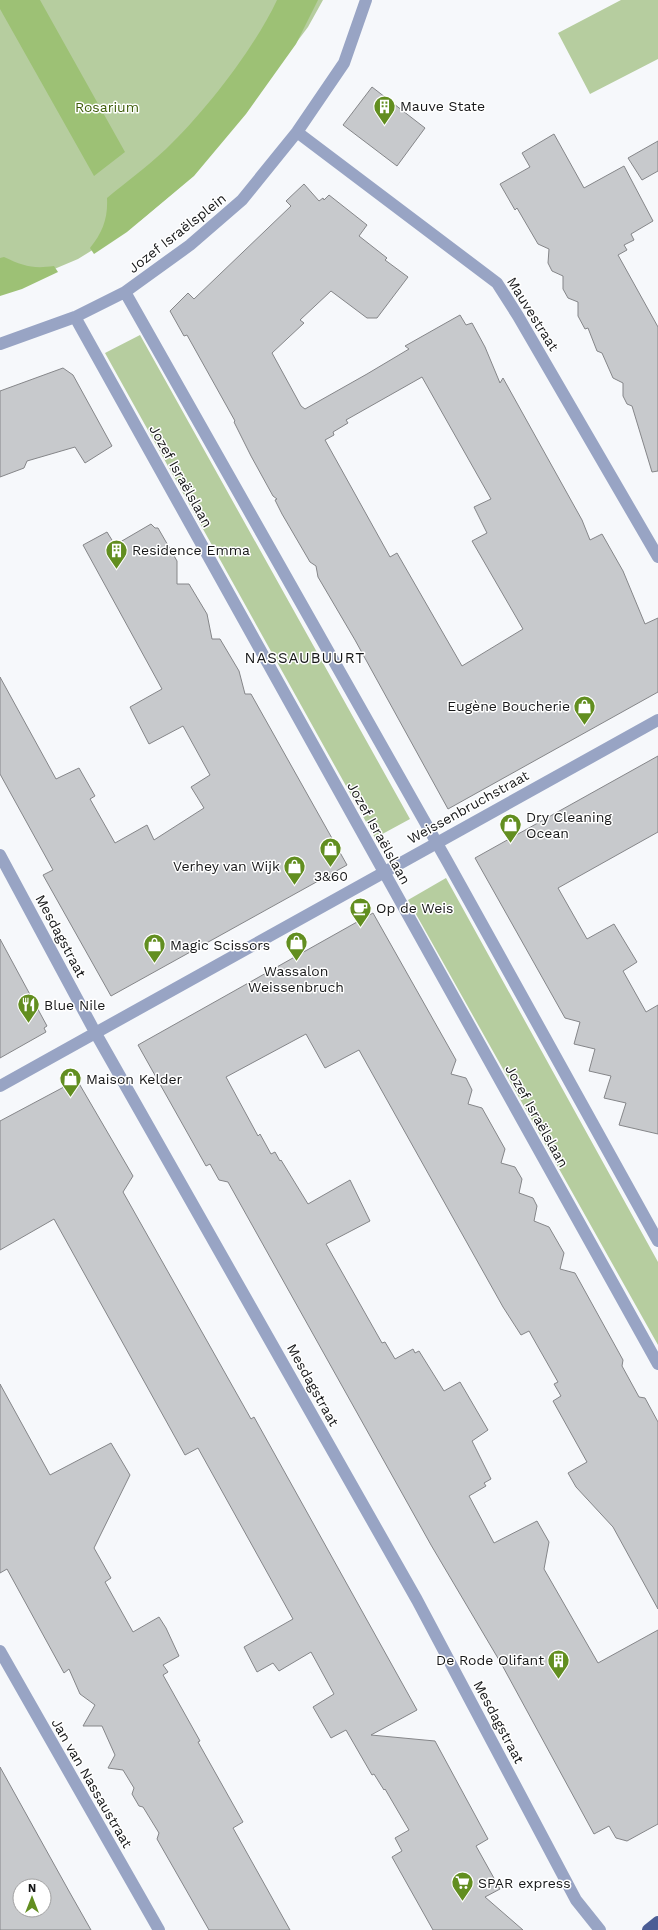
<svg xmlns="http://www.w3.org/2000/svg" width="658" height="1930" font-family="'Work Sans',sans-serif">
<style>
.green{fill:#b6cd9f}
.forest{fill:#9dc175}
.building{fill:#c7c9cc;stroke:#858689;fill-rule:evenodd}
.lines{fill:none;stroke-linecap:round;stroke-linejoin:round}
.street{stroke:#98a4c4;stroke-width:12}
.primary{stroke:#4b5d95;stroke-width:12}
.labels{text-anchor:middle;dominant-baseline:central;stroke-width:3;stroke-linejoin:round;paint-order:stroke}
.poi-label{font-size:14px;fill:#161718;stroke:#fff;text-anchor:start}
.park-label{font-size:14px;fill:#3e5d0a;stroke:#fff}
.street-label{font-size:14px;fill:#161718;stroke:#fff}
.neighbourhood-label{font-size:15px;letter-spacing:1px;fill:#161718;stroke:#fff}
</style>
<rect width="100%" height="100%" fill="#f6f8fb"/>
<path class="green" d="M 0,0 L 323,0 L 308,27 L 284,59 L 180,187 L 141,220 L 78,259 L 0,292 Z
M 621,0 L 658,0 L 658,59 L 590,94 L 558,33 Z
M 140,335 L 410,819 L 375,838 L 105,353 Z
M 446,878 L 658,1262 L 658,1345 L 408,900 Z"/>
<path class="forest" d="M 0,0 L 40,0 L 125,152 L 94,176 L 0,9 Z
M 277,0 L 318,0 L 296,44 L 246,114 L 194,176 L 127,232 L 94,254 L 90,248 C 103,232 108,218 107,198 C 126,182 147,167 166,149 C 205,112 254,49 277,0 Z
M 4,257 C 23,266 33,269 54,266 L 58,272 L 22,289 L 0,296 L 0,258 Z"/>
<path class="building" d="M 372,87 L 425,128 L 397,166 L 343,125 Z
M 554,134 L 584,188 L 624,166 L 653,221 L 631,234 L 634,240 L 624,245 L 627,250 L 618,255 L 658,327 L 658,471 L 652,472 L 632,406 L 627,404 L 623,396 L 623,383 L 613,378 L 602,353 L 597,351 L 588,328 L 585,329 L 578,316 L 578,302 L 568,298 L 563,289 L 563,276 L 552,271 L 548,263 L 549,249 L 538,244 L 517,208 L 515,210 L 500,184 L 530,167 L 522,153 Z
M 658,141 L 658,171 L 642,180 L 628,158 Z
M 304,184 L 319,201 L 323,198 L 324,200 L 329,195 L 367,225 L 359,236 L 387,258 L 385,260 L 408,277 L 377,318 L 367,318 L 331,291 L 300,320 L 304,323 L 272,353 L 301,406 L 305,409 L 367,374 L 409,349 L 405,346 L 460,315 L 466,325 L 472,323 L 485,347 L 500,383 L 503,378 L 582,520 L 590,540 L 602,534 L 623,571 L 645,624 L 658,618 L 658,692 L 448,809 L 355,640 L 318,577 L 316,566 L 310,562 L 282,514 L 275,500 L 277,499 L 273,496 L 251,456 L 234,422 L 235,421 L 187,335 L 184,336 L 170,311 L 188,293 L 194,299 L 291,206 L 286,201 ZM 422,377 L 491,499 L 474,507 L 487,533 L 472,541 L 523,629 L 462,666 L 397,553 L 390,557 L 325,440 L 334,435 L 333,432 L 348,423 L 346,420 Z
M 63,368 L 73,375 L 112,446 L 85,463 L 75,447 L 27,461 L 24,468 L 0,477 L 0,391 Z
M 151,524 L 155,528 L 158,528 L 177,561 L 177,584 L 189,584 L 207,614 L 212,639 L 220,639 L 239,671 L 245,694 L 251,694 L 347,865 L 111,996 L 43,875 L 53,870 L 0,774 L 0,677 L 56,779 L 79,768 L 95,796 L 90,799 L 115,843 L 147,825 L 154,840 L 204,808 L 191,787 L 210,775 L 183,726 L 149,744 L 130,707 L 162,689 L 83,545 L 107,532 L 115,545 Z
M 658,756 L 658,832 L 558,888 L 587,939 L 614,924 L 637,962 L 623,971 L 646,1012 L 658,1005 L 658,1134 L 619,1125 L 626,1103 L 604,1098 L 611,1076 L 589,1071 L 595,1049 L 574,1044 L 580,1022 L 565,1018 L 475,858 Z
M 373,913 L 456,1060 L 451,1074 L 466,1078 L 472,1090 L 468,1104 L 482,1108 L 505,1149 L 501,1163 L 515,1167 L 522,1179 L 519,1193 L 533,1198 L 537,1206 L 534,1221 L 549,1227 L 564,1253 L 560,1269 L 575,1273 L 623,1360 L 622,1366 L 639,1397 L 645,1398 L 658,1422 L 658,1609 L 613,1527 L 576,1487 L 568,1473 L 587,1462 L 553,1401 L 561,1396 L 554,1384 L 558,1382 L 529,1331 L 521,1335 L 503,1307 L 359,1050 L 325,1068 L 306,1034 L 226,1077 L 258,1136 L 260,1134 L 271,1154 L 275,1152 L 280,1161 L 281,1160 L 308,1204 L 350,1180 L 370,1221 L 326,1244 L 382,1343 L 385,1342 L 395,1359 L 413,1349 L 415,1353 L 419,1351 L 444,1391 L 460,1382 L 488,1430 L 472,1441 L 491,1479 L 484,1483 L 486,1486 L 469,1496 L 494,1543 L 537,1521 L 549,1542 L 544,1569 L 598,1663 L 658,1630 L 658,1824 L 627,1841 L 616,1838 L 609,1826 L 594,1834 L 502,1665 L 431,1545 L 228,1182 L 219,1180 L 210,1164 L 206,1166 L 138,1045 Z
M 0,939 L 47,1026 L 44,1028 L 46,1032 L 0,1058 Z
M 77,1080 L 133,1176 L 123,1192 L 251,1419 L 254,1417 L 417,1710 L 371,1735 L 435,1741 L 488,1839 L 476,1846 L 500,1889 L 485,1897 L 523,1930 L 433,1930 L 392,1857 L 402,1851 L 395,1838 L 409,1830 L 385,1789 L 384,1790 L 374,1774 L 372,1775 L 346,1730 L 331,1738 L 313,1707 L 334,1694 L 311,1652 L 279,1671 L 273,1663 L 257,1672 L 244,1647 L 293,1619 L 198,1448 L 185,1455 L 54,1219 L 0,1250 L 0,1121 Z
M 0,1384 L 50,1475 L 111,1443 L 130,1475 L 94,1548 L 111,1578 L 105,1582 L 133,1632 L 159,1617 L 166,1628 L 179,1656 L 163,1665 L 168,1672 L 163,1675 L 200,1741 L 198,1742 L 243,1822 L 233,1828 L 290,1930 L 209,1930 L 157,1839 L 159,1833 L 143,1807 L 139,1806 L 132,1794 L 134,1788 L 123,1770 L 108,1768 L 115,1755 L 102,1726 L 83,1726 L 95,1705 L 80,1694 L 69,1669 L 64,1673 L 7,1569 L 0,1573 Z
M 0,1767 L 70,1893 L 91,1930 L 0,1930 ZM 20,1886 L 44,1886 L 44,1910 L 20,1910 Z"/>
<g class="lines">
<path class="street" d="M 297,132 L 497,283 L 518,316 L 658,557
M 125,292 L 447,861 L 658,1241
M 75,317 L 658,1364
M 0,344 L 75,317 L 125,292 L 190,245 L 242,200 L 297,132 L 344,63 L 366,0
M 0,855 L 95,1032 L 417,1600 L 576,1900 L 600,1930
M 0,1086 L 658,720
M 0,1651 L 159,1930"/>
<path class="primary" d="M 648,1930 L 658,1922"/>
</g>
<defs>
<symbol id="building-pin" viewBox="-11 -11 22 30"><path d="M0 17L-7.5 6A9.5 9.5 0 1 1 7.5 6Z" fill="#628e20" stroke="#fff"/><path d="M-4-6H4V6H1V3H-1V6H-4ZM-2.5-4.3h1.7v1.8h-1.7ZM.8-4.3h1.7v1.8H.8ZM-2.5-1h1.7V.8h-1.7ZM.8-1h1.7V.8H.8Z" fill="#fff"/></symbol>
<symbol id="shop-pin" viewBox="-11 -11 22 30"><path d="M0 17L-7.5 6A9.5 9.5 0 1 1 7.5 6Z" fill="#628e20" stroke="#fff"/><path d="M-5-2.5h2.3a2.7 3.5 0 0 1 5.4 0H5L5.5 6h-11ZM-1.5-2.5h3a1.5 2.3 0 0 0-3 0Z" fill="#fff"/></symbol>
<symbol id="cafe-pin" viewBox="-11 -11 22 30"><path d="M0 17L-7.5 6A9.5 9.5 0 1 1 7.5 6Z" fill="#628e20" stroke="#fff"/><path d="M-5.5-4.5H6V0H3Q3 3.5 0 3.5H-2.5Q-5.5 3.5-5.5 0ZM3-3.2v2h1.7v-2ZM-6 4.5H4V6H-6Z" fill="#fff"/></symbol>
<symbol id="restaurant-pin" viewBox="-11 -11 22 30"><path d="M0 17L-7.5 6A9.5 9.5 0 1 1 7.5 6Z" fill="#628e20" stroke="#fff"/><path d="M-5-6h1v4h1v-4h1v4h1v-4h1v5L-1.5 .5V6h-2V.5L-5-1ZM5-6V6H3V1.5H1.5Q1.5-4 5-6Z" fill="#fff"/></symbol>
<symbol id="supermarket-pin" viewBox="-11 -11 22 30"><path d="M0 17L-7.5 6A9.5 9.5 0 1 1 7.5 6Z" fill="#628e20" stroke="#fff"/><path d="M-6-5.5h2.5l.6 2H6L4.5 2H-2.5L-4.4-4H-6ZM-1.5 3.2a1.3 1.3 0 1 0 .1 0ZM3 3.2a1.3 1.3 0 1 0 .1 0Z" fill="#fff"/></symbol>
</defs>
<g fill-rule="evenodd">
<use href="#building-pin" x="372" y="94" width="25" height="34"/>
<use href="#building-pin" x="104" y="538" width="25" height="34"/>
<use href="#shop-pin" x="572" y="694" width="25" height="34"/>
<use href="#shop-pin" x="498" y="812" width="25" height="34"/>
<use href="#shop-pin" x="318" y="836" width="25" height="34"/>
<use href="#shop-pin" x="282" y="854" width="25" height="34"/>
<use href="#cafe-pin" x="348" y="896" width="25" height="34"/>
<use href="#shop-pin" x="284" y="930" width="25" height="34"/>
<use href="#shop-pin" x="142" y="932" width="25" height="34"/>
<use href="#restaurant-pin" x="16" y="992" width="25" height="34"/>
<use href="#shop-pin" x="58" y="1066" width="25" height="34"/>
<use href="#building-pin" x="546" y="1648" width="25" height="34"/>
<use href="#supermarket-pin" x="450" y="1870" width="25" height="34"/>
</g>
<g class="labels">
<g class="poi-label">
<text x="400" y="106">Mauve State</text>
<text x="132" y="550">Residence Emma</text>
<text x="570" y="706" text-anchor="end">Eugène Boucherie</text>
<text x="526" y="817">Dry Cleaning<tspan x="526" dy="16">Ocean</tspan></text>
<text x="280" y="866" text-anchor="end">Verhey van Wijk</text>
<text x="331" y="876" text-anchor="middle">3&amp;60</text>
<text x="376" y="908">Op de Weis</text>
<text x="170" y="945">Magic Scissors</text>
<text x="296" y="971" text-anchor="middle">Wassalon<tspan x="296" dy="16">Weissenbruch</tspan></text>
<text x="44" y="1005">Blue Nile</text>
<text x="86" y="1079">Maison Kelder</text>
<text x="544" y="1660" text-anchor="end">De Rode Olifant</text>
<text x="478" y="1883">SPAR express</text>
</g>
<g class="park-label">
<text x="107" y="107">Rosarium</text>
</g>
<g class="street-label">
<text transform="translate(177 233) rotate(-38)">Jozef Israëlsplein</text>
<text transform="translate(533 314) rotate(58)">Mauvestraat</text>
<text transform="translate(181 476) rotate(61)">Jozef Israëlslaan</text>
<text transform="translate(468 807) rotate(-29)">Weissenbruchstraat</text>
<text transform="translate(379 833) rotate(61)">Jozef Israëlslaan</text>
<text transform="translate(61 936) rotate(62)">Mesdagstraat</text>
<text transform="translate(537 1116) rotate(61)">Jozef Israëlslaan</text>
<text transform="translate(313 1385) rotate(61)">Mesdagstraat</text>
<text transform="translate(499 1722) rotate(62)">Mesdagstraat</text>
<text transform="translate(92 1783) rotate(60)">Jan van Nassaustraat</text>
</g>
<g class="neighbourhood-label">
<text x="305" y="658">NASSAUBUURT</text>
</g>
</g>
<g transform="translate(32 1898)"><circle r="19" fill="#ffffff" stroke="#a2a2a3"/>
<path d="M0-3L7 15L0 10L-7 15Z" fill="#628e20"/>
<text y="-6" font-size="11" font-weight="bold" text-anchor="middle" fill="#161718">N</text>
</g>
</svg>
